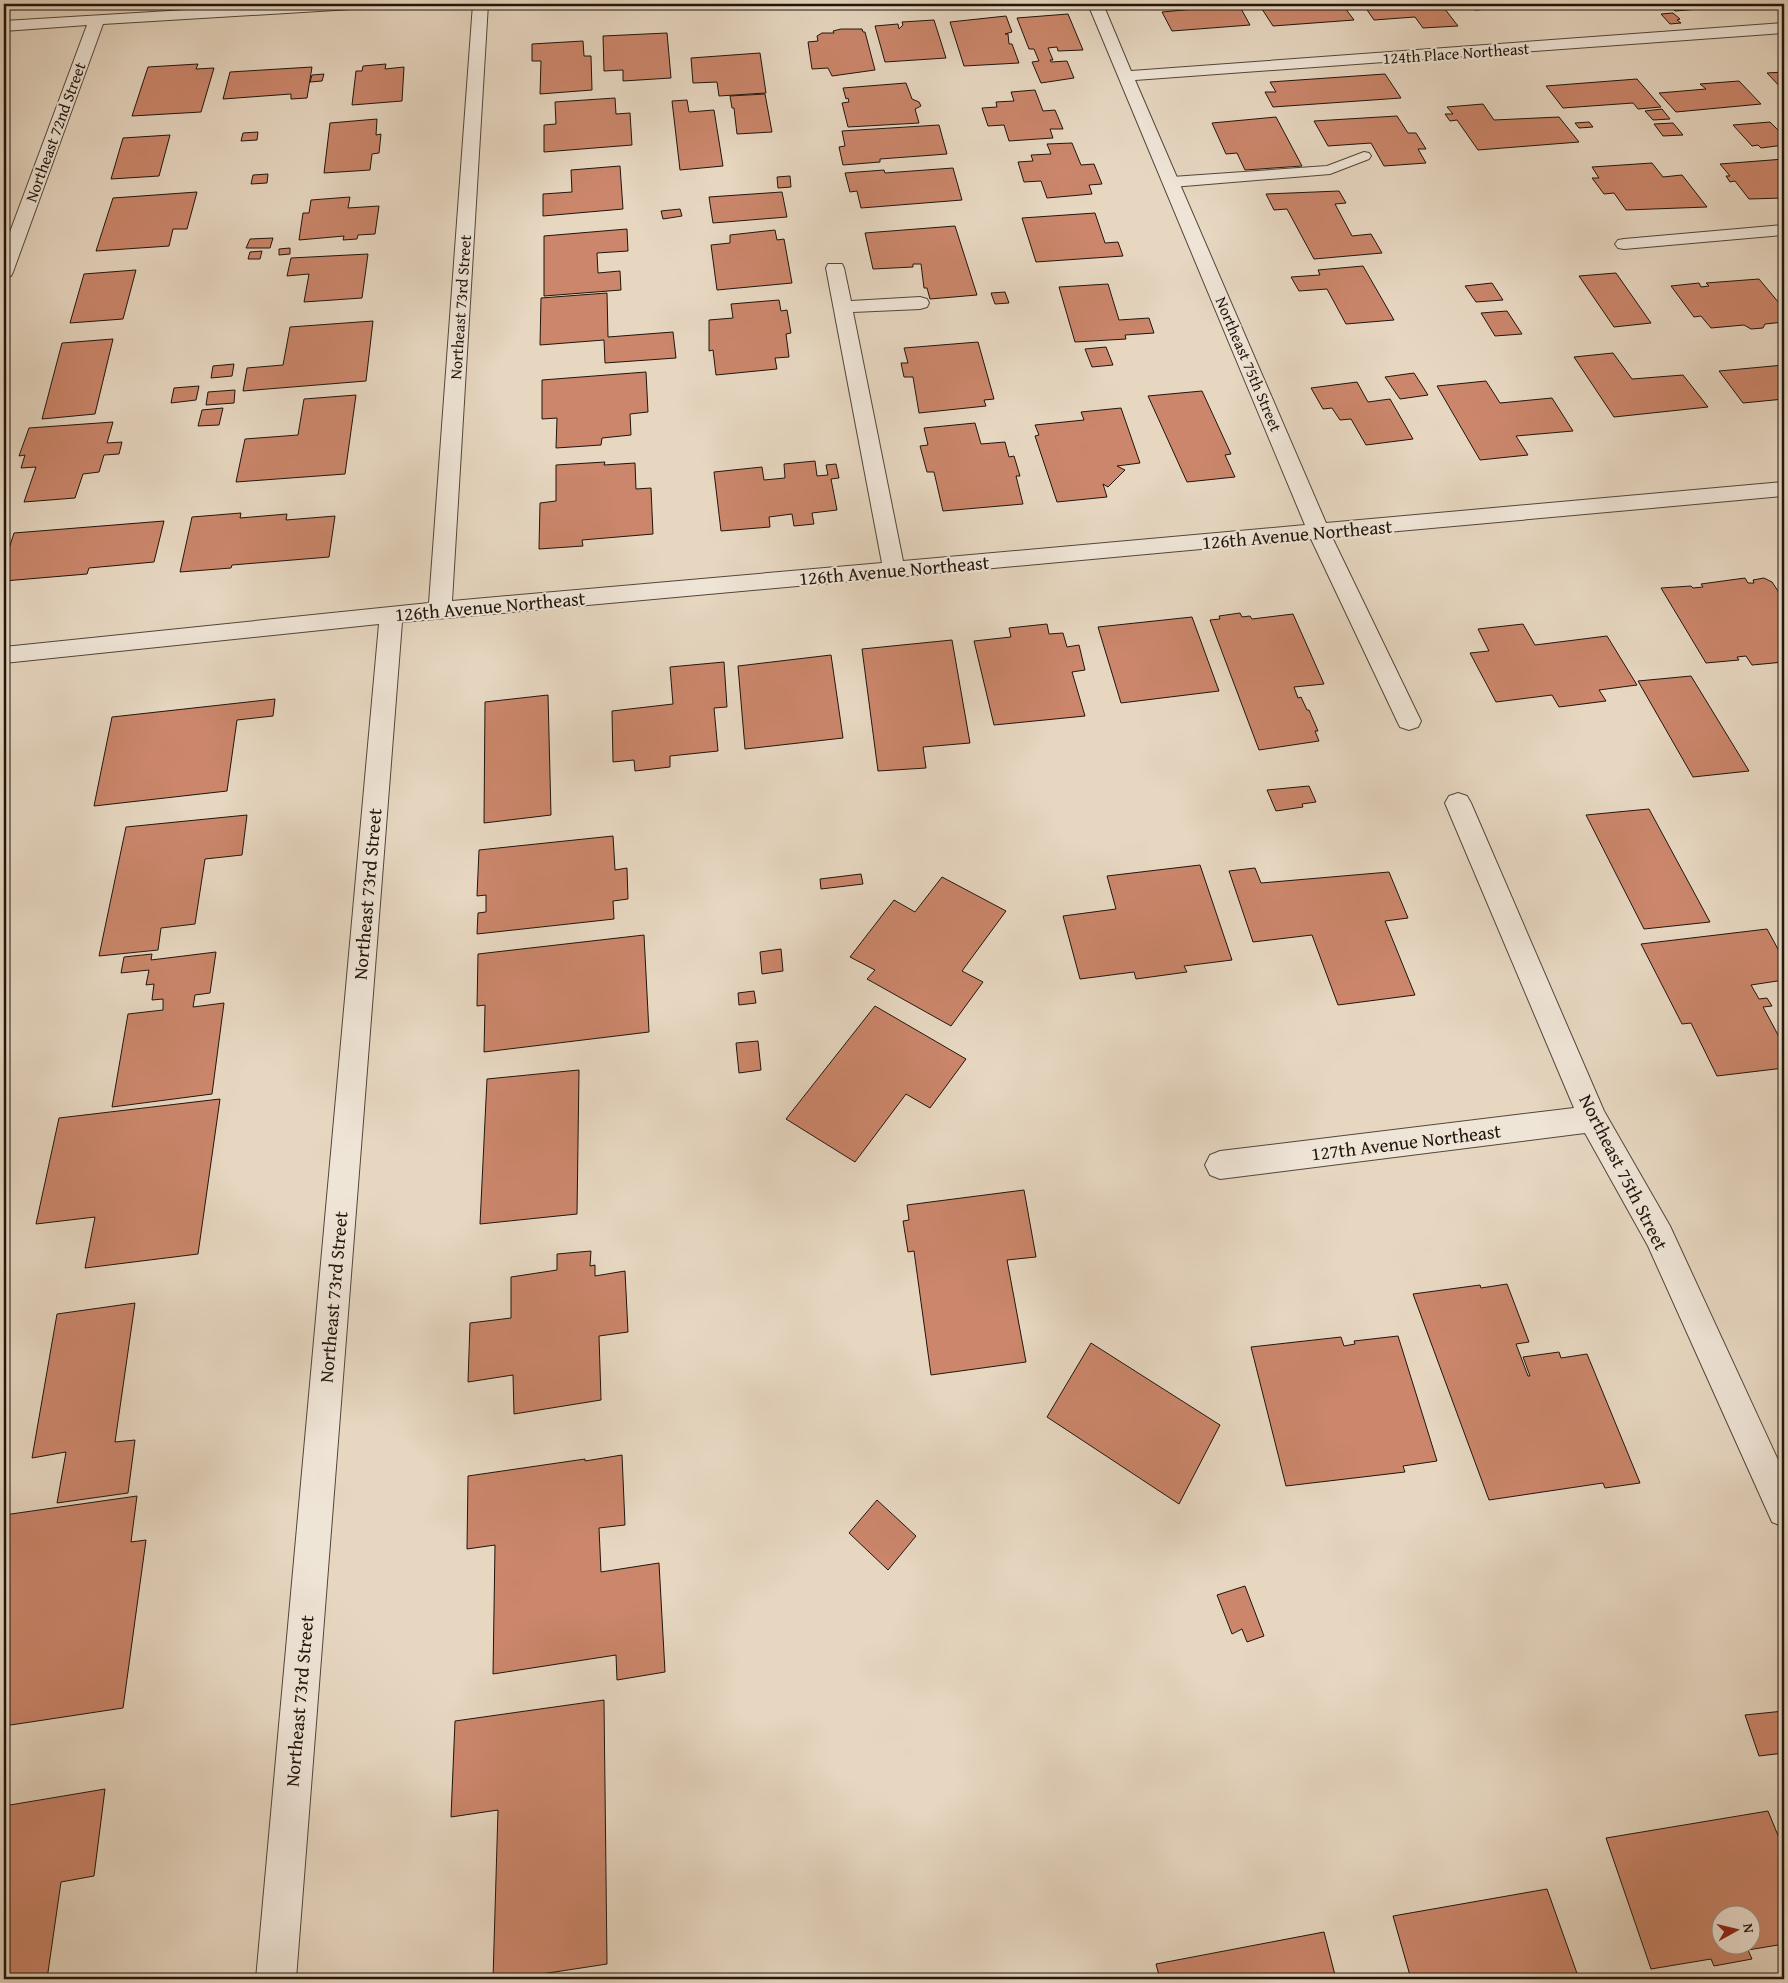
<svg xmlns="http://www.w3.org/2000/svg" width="1788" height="1983" font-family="'Gentium Book Plus',serif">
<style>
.building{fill:#cb866b;stroke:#20150c;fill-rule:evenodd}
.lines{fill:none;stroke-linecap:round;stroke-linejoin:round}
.lane-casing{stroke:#524639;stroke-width:2}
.street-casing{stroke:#524639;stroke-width:2}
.lane{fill:#efe5d7;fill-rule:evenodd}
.street{fill:#efe5d7;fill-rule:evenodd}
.labels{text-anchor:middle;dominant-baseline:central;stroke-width:4;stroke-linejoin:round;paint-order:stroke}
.far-street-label{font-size:16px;fill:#20150c;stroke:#efe5d7}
.street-label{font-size:19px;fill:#20150c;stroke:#efe5d7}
</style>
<rect width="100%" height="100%" fill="#e7d7c1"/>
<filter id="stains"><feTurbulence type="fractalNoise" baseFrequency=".004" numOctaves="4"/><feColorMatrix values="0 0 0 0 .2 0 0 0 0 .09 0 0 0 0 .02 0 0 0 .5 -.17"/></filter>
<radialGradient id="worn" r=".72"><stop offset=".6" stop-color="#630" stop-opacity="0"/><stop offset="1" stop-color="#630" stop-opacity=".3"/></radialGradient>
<path class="building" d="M 1342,4 L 1354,20 L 1273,26 L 1262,9 Z
M 1363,4 L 1441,4 L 1458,26 L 1423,28 L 1415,17 L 1374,20 Z
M 1470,4 L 1556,4 L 1556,5 L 1475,10 Z
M 1668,4 L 1694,4 L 1699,9 L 1675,11 Z
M 1239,5 L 1250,25 L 1172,31 L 1162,12 Z
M 1673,13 L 1680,19 L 1677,20 L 1681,23 L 1670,24 L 1661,14 Z
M 1068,14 L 1083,50 L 1058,51 L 1057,47 L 1048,48 L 1053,60 L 1050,60 L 1051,62 L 1067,61 L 1074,78 L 1041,83 L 1032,62 L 1039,61 L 1034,49 L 1029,49 L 1017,18 Z
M 1006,16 L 1012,32 L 1005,34 L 1008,34 L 1009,44 L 1012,44 L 1019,63 L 964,66 L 950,22 Z
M 934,20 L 946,58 L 885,62 L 875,26 L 898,24 L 899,29 L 903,25 L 902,22 Z
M 841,29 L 862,29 L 863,32 L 865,32 L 875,70 L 832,76 L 828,68 L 812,69 L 808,42 L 818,41 L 817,36 L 822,33 L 834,33 L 833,31 Z
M 667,33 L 671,78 L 623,81 L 623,70 L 604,71 L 603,36 Z
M 583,41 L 584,56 L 591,56 L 592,90 L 540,94 L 541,61 L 532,61 L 532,44 Z
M 760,53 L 766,93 L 719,96 L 717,82 L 693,83 L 691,58 Z
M 198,64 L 196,69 L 214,68 L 201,112 L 132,116 L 148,67 Z
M 386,64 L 385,69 L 404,67 L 402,101 L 352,105 L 356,71 L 362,71 L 363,66 Z
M 312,67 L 307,98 L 291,99 L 291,94 L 223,99 L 230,72 Z
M 1784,72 L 1784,91 L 1767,73 Z
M 324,74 L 322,81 L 310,82 L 312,75 Z
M 1385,74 L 1401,98 L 1273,107 L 1265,92 L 1276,92 L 1270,82 Z
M 1637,79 L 1661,107 L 1638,109 L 1633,103 L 1563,108 L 1546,86 Z
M 1739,81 L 1761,104 L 1676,112 L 1659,93 L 1706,89 L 1700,84 Z
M 906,83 L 912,99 L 919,102 L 921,106 L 915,109 L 919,123 L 848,127 L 842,103 L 849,102 L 848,98 L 846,99 L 843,88 Z
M 1035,90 L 1043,111 L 1055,110 L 1063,129 L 1050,129 L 1053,138 L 1009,141 L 1004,125 L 988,126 L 982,108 L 997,107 L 996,102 L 1014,101 L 1011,92 Z
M 765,94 L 772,132 L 737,134 L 734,108 L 732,108 L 730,96 Z
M 615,98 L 616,114 L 630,113 L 632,145 L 544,152 L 544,125 L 556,124 L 555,102 Z
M 687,100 L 689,112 L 714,110 L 723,166 L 680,170 L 672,101 Z
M 1483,104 L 1494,120 L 1559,117 L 1579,142 L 1478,150 L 1457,120 L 1450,121 L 1445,114 L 1453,114 L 1447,107 Z
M 1662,109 L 1670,119 L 1653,120 L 1645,111 Z
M 1397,116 L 1408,133 L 1416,133 L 1426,149 L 1418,149 L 1426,163 L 1384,166 L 1371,143 L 1328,146 L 1314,121 Z
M 1276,117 L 1302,166 L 1245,170 L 1237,153 L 1226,154 L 1212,123 Z
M 377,119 L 376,135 L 381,134 L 379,153 L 372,154 L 370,170 L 324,173 L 330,123 Z
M 1589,122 L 1593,127 L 1579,128 L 1575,123 Z
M 1770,122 L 1784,136 L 1782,143 L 1784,145 L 1761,148 L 1758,145 L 1752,146 L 1733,125 Z
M 1673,123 L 1683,135 L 1663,136 L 1654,124 Z
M 939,125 L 947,154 L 880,159 L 880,162 L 843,165 L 839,147 L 845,146 L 842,131 Z
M 258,132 L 257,140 L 241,141 L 243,133 Z
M 170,135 L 159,176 L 111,179 L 123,138 Z
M 1072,143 L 1081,165 L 1094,164 L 1102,184 L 1089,185 L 1092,194 L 1047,198 L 1041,181 L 1024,182 L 1018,162 L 1033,161 L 1031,155 L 1051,154 L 1047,144 Z
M 1784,159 L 1784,198 L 1749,199 L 1735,181 L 1730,182 L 1726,176 L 1730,176 L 1720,164 Z
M 1652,163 L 1663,177 L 1682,175 L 1707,207 L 1626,210 L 1614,193 L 1604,194 L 1592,178 L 1599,178 L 1592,167 Z
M 620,166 L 623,209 L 543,216 L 543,194 L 572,192 L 571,170 Z
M 953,168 L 962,200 L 861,208 L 857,191 L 850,192 L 845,173 L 884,170 L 885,173 Z
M 268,174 L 267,183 L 251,184 L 253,175 Z
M 790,176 L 791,187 L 778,188 L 777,177 Z
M 1339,191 L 1346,203 L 1335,204 L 1352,236 L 1371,234 L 1382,253 L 1314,259 L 1287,209 L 1274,210 L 1266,194 Z
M 197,192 L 187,229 L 173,229 L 169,246 L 96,251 L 113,198 Z
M 782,192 L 787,217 L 713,223 L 709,197 Z
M 350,197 L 348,208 L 379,206 L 375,234 L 358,235 L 357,239 L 343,240 L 344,236 L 299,240 L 303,213 L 309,213 L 311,200 Z
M 680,209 L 682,216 L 663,219 L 661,211 Z
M 1095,213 L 1105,243 L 1118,242 L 1123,256 L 1036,262 L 1022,218 Z
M 955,226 L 977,295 L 930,299 L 927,288 L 924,288 L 921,264 L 913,264 L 913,267 L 873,269 L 865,233 Z
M 627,229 L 628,251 L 597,253 L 598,273 L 620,271 L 621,290 L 544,296 L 544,236 Z
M 775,230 L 777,240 L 784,239 L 792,283 L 717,290 L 711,245 L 730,243 L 730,235 Z
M 273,238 L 270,248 L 246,248 L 250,239 Z
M 290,248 L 290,254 L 279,255 L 279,249 Z
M 262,251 L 260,259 L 248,259 L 250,252 Z
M 368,254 L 362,298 L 304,302 L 309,274 L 287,276 L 291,258 Z
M 1363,266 L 1394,320 L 1346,324 L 1327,289 L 1299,291 L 1291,277 L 1320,275 L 1318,270 Z
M 136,270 L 123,319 L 70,323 L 84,274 Z
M 1616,273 L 1651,323 L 1614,327 L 1579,276 Z
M 1759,279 L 1784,309 L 1784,322 L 1765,324 L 1763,328 L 1751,329 L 1744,325 L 1711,328 L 1701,316 L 1694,317 L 1671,286 L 1699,283 L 1701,287 L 1709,286 L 1706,283 Z
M 1492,283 L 1503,300 L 1476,302 L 1465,286 Z
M 1108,284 L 1119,320 L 1149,318 L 1154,333 L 1125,335 L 1126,339 L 1075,342 L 1059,287 Z
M 1005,292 L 1009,303 L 995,304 L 991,293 Z
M 607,293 L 608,337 L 673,332 L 676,358 L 605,363 L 604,340 L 540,345 L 541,298 Z
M 779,300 L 781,311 L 787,310 L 791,333 L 786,334 L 789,357 L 775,358 L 777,369 L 716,375 L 713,350 L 709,351 L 709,320 L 733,318 L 731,304 Z
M 1507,311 L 1522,334 L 1495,336 L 1481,313 Z
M 373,321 L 366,381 L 243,391 L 247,368 L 283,365 L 290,327 Z
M 113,339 L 95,414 L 42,419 L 62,343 Z
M 978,342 L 994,399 L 984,400 L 986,406 L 919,413 L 913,377 L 904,377 L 901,363 L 908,363 L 904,348 Z
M 1106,347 L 1113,365 L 1092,367 L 1085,349 Z
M 1613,353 L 1632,379 L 1683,375 L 1708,407 L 1614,417 L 1574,357 Z
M 234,364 L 232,376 L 211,378 L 213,366 Z
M 1784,365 L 1784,399 L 1743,403 L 1719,371 Z
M 646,372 L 648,412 L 630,414 L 631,435 L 602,438 L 601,445 L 556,448 L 557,418 L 542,419 L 542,380 Z
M 1414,373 L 1428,395 L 1400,399 L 1385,377 Z
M 1486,381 L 1500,403 L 1552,398 L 1573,431 L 1516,436 L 1528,455 L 1480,460 L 1437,386 Z
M 1357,382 L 1368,402 L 1390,399 L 1413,439 L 1366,445 L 1351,419 L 1340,420 L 1332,408 L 1323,409 L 1311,388 Z
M 199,386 L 196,400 L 171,403 L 174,388 Z
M 235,390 L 234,403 L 206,405 L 208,392 Z
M 1202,391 L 1231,454 L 1225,455 L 1235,477 L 1187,482 L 1148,396 Z
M 356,395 L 345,474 L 236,482 L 245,439 L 298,435 L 304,399 Z
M 223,408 L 219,425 L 198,426 L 202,410 Z
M 1121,408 L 1140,463 L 1117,466 L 1125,470 L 1108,487 L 1103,484 L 1107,497 L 1057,502 L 1035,436 L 1039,435 L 1035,425 L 1084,420 L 1081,412 Z
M 113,422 L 107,443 L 122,442 L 119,454 L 104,455 L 99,472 L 83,474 L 75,498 L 24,502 L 36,467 L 21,468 L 25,455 L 19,456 L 29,428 Z
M 975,423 L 981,444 L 1005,442 L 1009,457 L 1014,456 L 1020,476 L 1016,476 L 1023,504 L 943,511 L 934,472 L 927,472 L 920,446 L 928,445 L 924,428 Z
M 815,461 L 817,476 L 828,475 L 826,465 L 836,464 L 839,478 L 831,479 L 837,510 L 812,513 L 814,524 L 794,526 L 792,514 L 769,517 L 770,527 L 721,531 L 714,472 L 762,467 L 764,480 L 785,478 L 784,464 Z
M 605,462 L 604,465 L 635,463 L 636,489 L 651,488 L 653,534 L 582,540 L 583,546 L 539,549 L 540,503 L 556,501 L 556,465 Z
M 241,513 L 240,518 L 287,514 L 286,520 L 335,516 L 329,557 L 232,565 L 231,568 L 180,572 L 192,517 Z
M 164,521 L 154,562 L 89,568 L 87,574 L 4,581 L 4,564 L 14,533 Z
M 1745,578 L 1748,583 L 1754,583 L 1753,580 L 1764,578 L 1772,582 L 1784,600 L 1784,651 L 1779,652 L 1784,662 L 1752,665 L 1746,656 L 1737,657 L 1739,660 L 1706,663 L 1661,588 L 1691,586 L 1693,588 L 1703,587 L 1701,584 Z
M 1240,613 L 1242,617 L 1250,616 L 1252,619 L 1293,614 L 1324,684 L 1294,687 L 1298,698 L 1301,697 L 1307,710 L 1309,710 L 1318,731 L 1315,731 L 1319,741 L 1259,750 L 1210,620 L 1220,619 L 1219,616 Z
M 1192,617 L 1219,691 L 1121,703 L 1098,627 Z
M 1047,624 L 1049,634 L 1063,633 L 1067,647 L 1079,645 L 1085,670 L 1072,672 L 1085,716 L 994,725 L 974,641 L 1011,637 L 1009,628 Z
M 1523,624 L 1535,645 L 1607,636 L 1637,685 L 1599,690 L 1606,701 L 1559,707 L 1552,695 L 1496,702 L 1470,653 L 1489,651 L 1478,629 Z
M 952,640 L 970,743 L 923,747 L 926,768 L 878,771 L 862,649 Z
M 831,655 L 843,738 L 745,749 L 738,666 Z
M 724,662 L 727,707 L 714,708 L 718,751 L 670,756 L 670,767 L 635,771 L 634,760 L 613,762 L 612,711 L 673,704 L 670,667 Z
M 1691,676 L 1749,771 L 1693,777 L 1638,681 Z
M 548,695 L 551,815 L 484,823 L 485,702 Z
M 275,699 L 273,716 L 237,720 L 227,791 L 94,806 L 112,717 Z
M 1309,786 L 1316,802 L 1302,804 L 1303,807 L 1276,811 L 1267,790 Z
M 1649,809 L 1710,922 L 1644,929 L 1586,815 Z
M 247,815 L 242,855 L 205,859 L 195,924 L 161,928 L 158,950 L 99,956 L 126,827 Z
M 613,836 L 615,870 L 627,868 L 628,899 L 613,901 L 614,919 L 477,934 L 478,913 L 486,912 L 486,895 L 477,896 L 479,850 Z
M 1200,865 L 1232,960 L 1184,966 L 1187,972 L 1136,979 L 1134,972 L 1080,979 L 1063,916 L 1116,909 L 1107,876 Z
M 1255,868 L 1261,883 L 1389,872 L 1408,918 L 1385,921 L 1415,995 L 1338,1005 L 1312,935 L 1253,942 L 1229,871 Z
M 861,874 L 863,884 L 821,889 L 820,879 Z
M 942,877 L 1006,911 L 962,971 L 983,982 L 951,1026 L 867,979 L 875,970 L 850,957 L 894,900 L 915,912 Z
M 1767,929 L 1784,960 L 1784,980 L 1751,985 L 1759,999 L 1767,998 L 1772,1006 L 1763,1007 L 1784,1046 L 1784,1068 L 1717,1076 L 1691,1023 L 1682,1024 L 1641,944 Z
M 644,935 L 649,1032 L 484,1052 L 485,1005 L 477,1006 L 478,954 Z
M 781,949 L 783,971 L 762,974 L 760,952 Z
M 216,952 L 210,993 L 195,995 L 193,1007 L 224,1003 L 212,1094 L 112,1107 L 128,1014 L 163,1010 L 163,999 L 152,1000 L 154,984 L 146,985 L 149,970 L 121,973 L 124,957 L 152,954 L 151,960 Z
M 754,991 L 756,1003 L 739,1005 L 738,993 Z
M 875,1006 L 966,1059 L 930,1108 L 906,1094 L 855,1162 L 786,1119 Z
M 758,1041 L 761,1070 L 739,1073 L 736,1043 Z
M 579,1070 L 577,1214 L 480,1224 L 487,1079 Z
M 220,1099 L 198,1254 L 85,1268 L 95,1217 L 36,1224 L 59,1118 Z
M 1024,1190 L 1036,1257 L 1007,1260 L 1026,1362 L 931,1375 L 914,1251 L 908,1252 L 903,1221 L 909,1220 L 907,1205 Z
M 591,1251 L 590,1266 L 595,1265 L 595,1276 L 625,1271 L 628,1332 L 599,1336 L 601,1400 L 514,1414 L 513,1375 L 468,1382 L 470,1323 L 511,1318 L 511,1277 L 557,1270 L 557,1254 Z
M 1507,1284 L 1529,1342 L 1516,1344 L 1528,1376 L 1530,1376 L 1523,1357 L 1559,1352 L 1561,1358 L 1587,1354 L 1640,1483 L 1605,1488 L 1603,1483 L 1489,1500 L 1413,1294 L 1480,1285 L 1481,1288 Z
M 135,1303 L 115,1442 L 135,1440 L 128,1493 L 57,1503 L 66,1452 L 32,1458 L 57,1314 Z
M 1398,1336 L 1437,1461 L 1403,1466 L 1405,1472 L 1286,1486 L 1251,1347 L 1341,1337 L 1344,1346 L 1355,1344 L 1354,1341 Z
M 1091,1343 L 1220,1425 L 1179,1504 L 1047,1417 Z
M 622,1455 L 625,1525 L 599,1528 L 601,1572 L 659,1563 L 665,1672 L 617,1680 L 616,1655 L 493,1674 L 495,1545 L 467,1549 L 468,1476 L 585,1459 L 585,1461 Z
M 137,1496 L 131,1542 L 146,1540 L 123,1708 L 4,1726 L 4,1515 Z
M 877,1500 L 916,1536 L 888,1570 L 849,1533 Z
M 1245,1586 L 1264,1636 L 1247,1642 L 1242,1629 L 1232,1634 L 1217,1595 Z
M 604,1700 L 607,1964 L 509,1979 L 493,1979 L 498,1810 L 451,1817 L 455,1721 Z
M 1784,1711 L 1784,1753 L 1759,1756 L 1745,1715 Z
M 105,1789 L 94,1876 L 61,1882 L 47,1979 L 4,1979 L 4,1806 Z
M 1768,1811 L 1784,1850 L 1784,1944 L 1748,1950 L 1752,1959 L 1714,1966 L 1711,1959 L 1651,1969 L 1606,1838 ZM 1720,1916 L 1750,1916 L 1750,1946 L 1720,1946 Z
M 1547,1889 L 1579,1979 L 1411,1979 L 1393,1916 Z
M 1324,1932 L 1336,1979 L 1160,1979 L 1156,1964 Z"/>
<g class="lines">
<defs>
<path id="lane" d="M 1364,152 L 1369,153 L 1371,156 L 1369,159 L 1330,174 L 1172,187 L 1164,182 L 1172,177 L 1327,166 Z"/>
<path id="street" d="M 284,4 L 360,4 L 352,9 L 103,24 L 13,272 L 11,276 L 4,277 L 4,248 L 87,25 L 4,31 L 4,21 Z
M 473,4 L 488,4 L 452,601 L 882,563 L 826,268 L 828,264 L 842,264 L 844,268 L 851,301 L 920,297 L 927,299 L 929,303 L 927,307 L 920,309 L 853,312 L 903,561 L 1305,525 L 1088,4 L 1103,4 L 1131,71 L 1784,23 L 1784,33 L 1135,80 L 1326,523 L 1784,482 L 1784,496 L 1332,537 L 1421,721 L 1418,727 L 1409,730 L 1400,727 L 1397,721 L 1311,539 L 402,622 L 296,1979 L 256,1979 L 379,624 L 4,663 L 4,647 L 429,603 Z
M 1784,225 L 1784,235 L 1624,249 L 1618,248 L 1615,244 L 1618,240 L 1624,239 Z
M 1458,793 L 1467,796 L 1471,803 L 1604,1111 L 1670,1226 L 1784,1473 L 1784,1527 L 1772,1522 L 1648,1246 L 1585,1133 L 1220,1179 L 1210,1175 L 1205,1165 L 1210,1155 L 1220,1151 L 1574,1108 L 1445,803 L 1449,796 Z"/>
</defs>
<use href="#lane" class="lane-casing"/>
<use href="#street" class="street-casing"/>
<use href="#lane" class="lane"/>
<use href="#street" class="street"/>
</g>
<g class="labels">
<g class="far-street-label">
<text transform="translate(1456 53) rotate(-4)">124th Place Northeast</text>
<text transform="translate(55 132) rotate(-70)">Northeast 72nd Street</text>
<text transform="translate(460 307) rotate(-86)">Northeast 73rd Street</text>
<text transform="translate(1249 364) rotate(67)">Northeast 75th Street</text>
</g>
<g class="street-label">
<text transform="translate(1297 534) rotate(-5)">126th Avenue Northeast</text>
<text transform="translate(894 570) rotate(-5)">126th Avenue Northeast</text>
<text transform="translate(490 606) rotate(-5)">126th Avenue Northeast</text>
<text transform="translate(367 894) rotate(-85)">Northeast 73rd Street</text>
<text transform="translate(1406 1142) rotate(-7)">127th Avenue Northeast</text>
<text transform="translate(1624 1172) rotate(63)">Northeast 75th Street</text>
<text transform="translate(333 1297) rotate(-85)">Northeast 73rd Street</text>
<text transform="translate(299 1701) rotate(-85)">Northeast 73rd Street</text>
</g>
</g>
<rect width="1788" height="1983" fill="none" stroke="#e7d7c1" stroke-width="20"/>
<rect x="5" y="5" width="1778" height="1973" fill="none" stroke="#20150c" stroke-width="2.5"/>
<rect x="10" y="10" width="1768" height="1963" fill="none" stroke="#20150c"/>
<g transform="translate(1736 1930) rotate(82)"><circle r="24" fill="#efe5d7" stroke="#9c9286"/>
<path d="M0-4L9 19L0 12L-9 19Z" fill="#8f2418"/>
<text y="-8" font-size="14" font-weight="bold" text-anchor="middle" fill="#20150c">N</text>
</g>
<rect width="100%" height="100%" filter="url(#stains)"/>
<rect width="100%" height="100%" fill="url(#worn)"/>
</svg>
